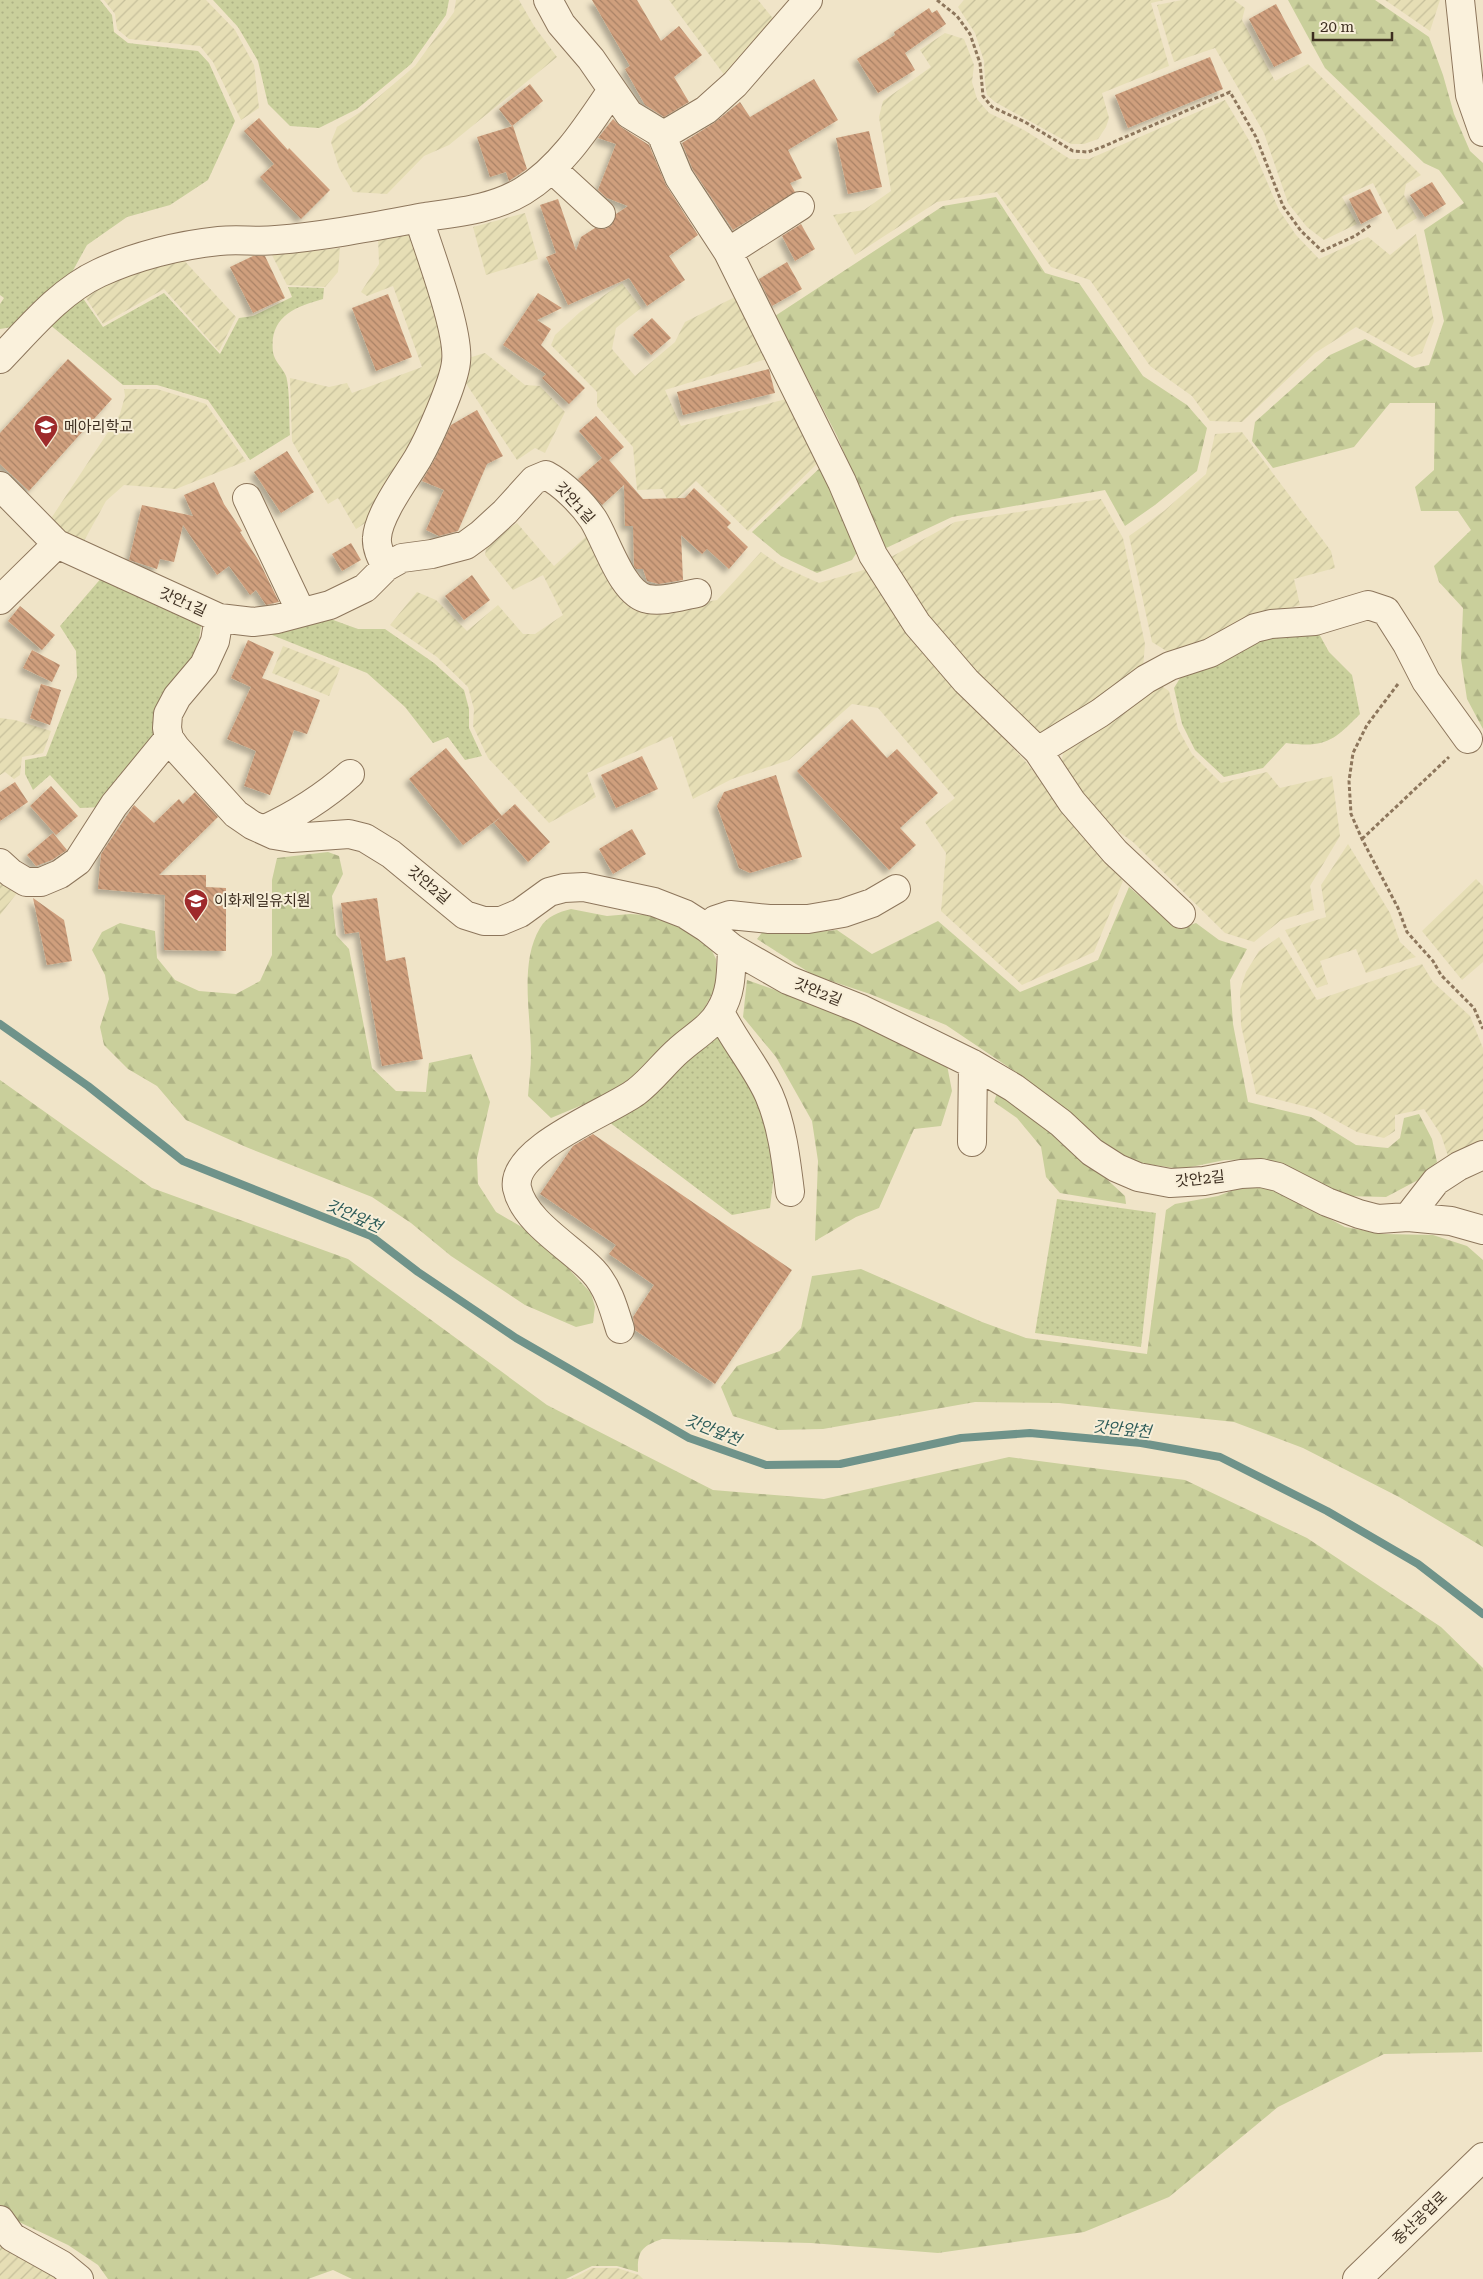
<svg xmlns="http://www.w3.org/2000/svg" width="1483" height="2279" font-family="'Roboto Serif','Noto Sans KR',serif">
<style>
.farmland{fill:url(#farmland-furrows)}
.grass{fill:url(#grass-dots)}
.forest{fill:url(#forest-firs)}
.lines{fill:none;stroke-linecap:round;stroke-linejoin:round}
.stream{stroke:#6f938a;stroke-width:8}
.building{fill:url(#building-back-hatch);filter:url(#shadow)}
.minor-casing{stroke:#8d765c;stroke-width:30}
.path{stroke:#8d765c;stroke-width:3;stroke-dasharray:4 2.5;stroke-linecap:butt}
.minor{stroke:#faf1dc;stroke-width:28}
.labels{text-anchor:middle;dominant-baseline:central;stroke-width:4;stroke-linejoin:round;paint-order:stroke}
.poi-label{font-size:15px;fill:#3d2e20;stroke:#f7eed8;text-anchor:start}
.street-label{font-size:15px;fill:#3d2e20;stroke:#f7eed8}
.water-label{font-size:16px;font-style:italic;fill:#2f5d5a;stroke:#f7eed8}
</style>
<defs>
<pattern id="farmland-furrows" width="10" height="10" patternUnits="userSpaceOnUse" patternTransform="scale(1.25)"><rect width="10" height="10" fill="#e6deb5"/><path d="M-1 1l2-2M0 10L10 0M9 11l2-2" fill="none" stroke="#c6bf9b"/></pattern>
<pattern id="grass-dots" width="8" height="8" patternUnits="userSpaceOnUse" patternTransform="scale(1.25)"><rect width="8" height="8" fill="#c9cf9b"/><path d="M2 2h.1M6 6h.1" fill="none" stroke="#aeb285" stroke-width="1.8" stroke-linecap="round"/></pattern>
<pattern id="forest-firs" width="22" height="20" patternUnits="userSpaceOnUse" patternTransform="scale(1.25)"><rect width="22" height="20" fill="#c9cf9b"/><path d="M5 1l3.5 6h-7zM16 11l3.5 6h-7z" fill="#aeb285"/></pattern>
<pattern id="building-back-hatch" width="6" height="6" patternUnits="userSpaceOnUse" patternTransform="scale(1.25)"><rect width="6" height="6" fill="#cf9f7d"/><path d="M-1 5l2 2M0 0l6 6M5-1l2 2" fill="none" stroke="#a98266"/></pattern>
<filter id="shadow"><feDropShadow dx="-4.5" dy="4.5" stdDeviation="2.5" flood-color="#0004"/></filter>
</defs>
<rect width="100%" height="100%" fill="#f0e4c8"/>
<path class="farmland" d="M 104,0 L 206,0 L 235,30 L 254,65 L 259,108 L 241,120 L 213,62 L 200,46 L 129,39 L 117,29 L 115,14 Z
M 456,0 L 519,0 L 534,26 L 557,57 L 449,145 L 424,156 L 387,194 L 353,192 L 339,168 L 331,142 L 337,127 L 362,111 L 415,66 L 454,12 Z
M 669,0 L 758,0 L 776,22 L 725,76 Z
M 964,0 L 1164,0 L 1151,3 L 1169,66 L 1102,93 L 1109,118 L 1106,127 L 1098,139 L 1084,144 L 1071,144 L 995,102 L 987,95 L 985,83 L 984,61 L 975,33 L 958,7 Z
M 1182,0 L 1234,0 L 1245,8 L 1242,20 L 1275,81 L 1308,64 L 1421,175 L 1406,184 L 1404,195 L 1417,218 L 1397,230 L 1373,183 L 1342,197 L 1357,224 L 1324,240 L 1307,227 L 1288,203 L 1264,133 L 1215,48 L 1174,62 L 1157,5 Z
M 1385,0 L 1440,0 L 1430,31 Z
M 945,33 L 964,39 L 974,65 L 972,82 L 977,99 L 989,113 L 1024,130 L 1070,159 L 1089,159 L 1225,100 L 1250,142 L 1279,210 L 1296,235 L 1319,259 L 1368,237 L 1390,255 L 1416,234 L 1434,321 L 1422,353 L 1412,357 L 1356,327 L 1315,353 L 1242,422 L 1210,421 L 1192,396 L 1150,366 L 1090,280 L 1051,267 L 997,192 L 937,202 L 855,255 L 833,215 L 864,210 L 891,191 L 879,117 L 883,101 L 931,67 L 920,50 Z
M 525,213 L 538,259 L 486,275 L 473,227 Z
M 413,231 L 445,334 L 440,391 L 374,517 L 356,529 L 338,498 L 328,504 L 292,441 L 290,378 L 329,387 L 347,383 L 352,393 L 422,367 L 393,286 L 367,296 L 361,292 L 379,264 L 378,237 Z
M 340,248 L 338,272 L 325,287 L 287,285 L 270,251 L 306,252 Z
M 180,256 L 236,317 L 219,351 L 164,289 L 103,324 L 82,292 Z
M 622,283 L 641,308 L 616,328 L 612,349 L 635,376 L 675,342 L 685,322 L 739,295 L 770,358 L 665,390 L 681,426 L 790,398 L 821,460 L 748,531 L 696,481 L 670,505 L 662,489 L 637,490 L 633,447 L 597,406 L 597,392 L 551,345 L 555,335 L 580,312 Z
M 485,353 L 525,385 L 540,386 L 565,412 L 545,453 L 535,448 L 517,460 L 465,382 L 465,359 Z
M 124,389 L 157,389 L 206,404 L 246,461 L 176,489 L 124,485 L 106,501 L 84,541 L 61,535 L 48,523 L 120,414 L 125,396 Z
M 1242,432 L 1331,551 L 1335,568 L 1294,579 L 1300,605 L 1252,619 L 1173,655 L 1152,642 L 1129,536 L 1164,511 L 1206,474 L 1215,434 Z
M 1101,499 L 1123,538 L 1145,644 L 1143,668 L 1048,735 L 1034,735 L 968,666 L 926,613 L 891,557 L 955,522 Z
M 517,523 L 554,566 L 591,532 L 610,583 L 646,612 L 717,600 L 761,552 L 781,566 L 819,583 L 867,569 L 955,685 L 1025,761 L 1123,881 L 1094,952 L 1022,985 L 941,911 L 946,853 L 925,822 L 955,798 L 878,708 L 852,704 L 789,760 L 732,779 L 693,799 L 672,736 L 587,773 L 596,797 L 549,823 L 488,758 L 473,726 L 474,709 L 468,687 L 437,657 L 390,625 L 417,592 L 436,600 L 467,631 L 498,605 L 523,634 L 535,634 L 563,615 L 543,575 L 513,590 L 485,555 L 487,543 Z
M 283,646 L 340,668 L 329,696 L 272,673 Z
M 1157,683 L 1169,691 L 1178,729 L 1192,754 L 1221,783 L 1267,772 L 1280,788 L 1332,776 L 1340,836 L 1310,886 L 1314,910 L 1281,920 L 1254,942 L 1225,933 L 1133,842 L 1090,811 L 1061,766 L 1064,747 Z
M 0,718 L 15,720 L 51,731 L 43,753 L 22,757 L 20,775 L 14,779 L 5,772 L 0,775 Z
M 1348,844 L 1390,913 L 1400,942 L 1416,957 L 1366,973 L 1356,949 L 1320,961 L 1328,984 L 1317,988 L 1285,930 L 1326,917 L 1321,885 Z
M 1476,879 L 1483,886 L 1483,962 L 1462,980 L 1422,931 Z
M 0,881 L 17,893 L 0,915 Z
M 1279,937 L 1317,1000 L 1422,964 L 1433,982 L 1470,1016 L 1483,1048 L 1483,1144 L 1449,1159 L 1441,1135 L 1424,1109 L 1395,1115 L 1395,1131 L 1384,1138 L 1357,1132 L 1315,1109 L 1256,1094 L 1241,1025 L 1240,991 L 1246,972 L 1259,951 Z
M 0,2233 L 66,2279 L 0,2279 Z
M 592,2268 L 617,2268 L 639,2275 L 643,2279 L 571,2279 Z"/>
<path class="grass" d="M 0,0 L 100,0 L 112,15 L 114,32 L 128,43 L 198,51 L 209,63 L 235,121 L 208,180 L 170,205 L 127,217 L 87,245 L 60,294 L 32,304 L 12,327 L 0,329 L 0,304 L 4,298 L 0,295 Z
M 213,0 L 449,0 L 446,15 L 411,64 L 357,109 L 319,128 L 290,126 L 268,104 L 258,61 L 238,27 Z
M 288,287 L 324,288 L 323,299 C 294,307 269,317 273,352 C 274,361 283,368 286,376 C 290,389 289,420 290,435 L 250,460 L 208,400 L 157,385 L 123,385 L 49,324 L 80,294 L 103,327 L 164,293 L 220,354 L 239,318 L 253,316 L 292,297 Z
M 103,576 L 192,615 L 201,626 L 197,653 L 186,672 L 161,697 L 158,727 L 148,747 L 102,807 L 80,808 L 50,775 L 33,790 L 25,774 L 25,760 L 46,756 L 77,677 L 76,651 L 60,626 Z
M 325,617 L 358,629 L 385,629 L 434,663 L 464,690 L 469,709 L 469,728 L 482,756 L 465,760 L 448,737 L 433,743 L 405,707 L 367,673 L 272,635 L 274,630 Z
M 1318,632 L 1329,652 L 1352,675 L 1360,714 C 1333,741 1326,748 1286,743 L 1263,768 L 1224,777 L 1195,750 L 1182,724 L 1174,688 L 1185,670 L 1256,639 Z
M 717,1035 L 747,1079 L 766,1116 L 775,1166 L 770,1208 L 732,1215 L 609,1122 Z
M 1057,1199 L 1156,1213 L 1141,1347 L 1035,1333 Z"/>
<path class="forest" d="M 1288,0 L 1375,0 L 1429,37 L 1443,75 L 1454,114 L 1470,151 L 1483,163 L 1483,729 L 1467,699 L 1461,659 L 1463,608 L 1439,582 L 1434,566 L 1471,530 L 1458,511 L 1421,511 L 1415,487 L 1434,470 L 1435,403 L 1390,403 L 1354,447 L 1273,468 L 1252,441 L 1255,422 L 1330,355 L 1365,339 L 1415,368 L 1429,365 L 1444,321 L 1424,230 L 1464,203 L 1439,170 L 1424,163 L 1325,68 Z
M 996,197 L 1045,273 L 1079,283 L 1143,376 L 1187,405 L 1207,428 L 1197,471 L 1155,505 L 1125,526 L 1105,490 L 952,517 L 884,549 L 837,436 L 775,316 L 943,206 Z
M 823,465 L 859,549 L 852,560 L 817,573 L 781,556 L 752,532 Z
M 328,852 L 339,856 L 343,874 L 332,896 L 336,935 L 349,949 L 372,1068 L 396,1091 L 426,1092 L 429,1063 L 471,1054 L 490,1102 L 477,1158 L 478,1184 L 496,1212 L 539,1237 L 591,1293 L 595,1307 L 593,1323 L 576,1327 L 525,1305 L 451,1256 L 411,1223 L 372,1197 L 246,1147 L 186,1120 L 157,1086 L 128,1069 L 104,1045 L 100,1027 L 109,999 L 105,975 L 92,950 L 102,932 L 120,923 L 155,931 L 157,958 L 175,980 L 199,991 L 236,994 L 260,981 L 272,955 L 272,880 L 277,858 Z
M 1129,887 L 1178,929 L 1196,923 L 1219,940 L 1247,949 L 1230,980 L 1233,1024 L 1248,1102 L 1311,1117 L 1356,1145 L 1388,1148 L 1400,1138 L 1404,1118 L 1419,1114 L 1432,1139 L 1437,1162 L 1420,1179 L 1386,1197 L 1343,1196 L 1296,1170 L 1259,1159 L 1225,1160 L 1181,1169 L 1134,1162 L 1099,1145 L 1023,1077 L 946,1025 L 870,994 L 813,975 L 757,939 L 764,930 L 806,933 L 837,930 L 872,954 L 938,921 L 1020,992 L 1098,960 Z
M 571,909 L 607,916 L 630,914 L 660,916 L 707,941 L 716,959 L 717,984 L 701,1015 L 653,1061 L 611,1093 L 551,1118 L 528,1096 C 529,1082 531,1068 531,1054 C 531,1016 519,963 540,928 C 547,916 559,912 571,909 Z
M 747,980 L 856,1019 L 946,1060 L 952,1091 L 941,1126 L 914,1129 L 879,1208 L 856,1217 L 815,1241 L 818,1161 L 812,1121 L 776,1057 L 743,1017 Z
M 0,1080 L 152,1188 L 348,1259 L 547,1405 L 713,1490 L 824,1499 L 1009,1457 L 1185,1480 L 1307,1538 L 1441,1627 L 1483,1668 L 1482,2052 L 1384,2054 L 1278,2107 L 1169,2197 L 1084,2232 L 938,2253 L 811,2243 L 662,2239 C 643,2246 637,2250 638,2272 L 617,2266 L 592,2266 L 566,2279 L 352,2279 L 333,2270 L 308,2279 L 108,2279 L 98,2265 L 68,2245 L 19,2222 L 0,2207 Z
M 997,1093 L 1024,1107 L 1087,1161 L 1125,1196 L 1126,1204 L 1060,1193 L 1046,1177 L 1041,1147 L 1017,1118 L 994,1102 Z
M 1244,1186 L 1272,1188 L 1345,1227 L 1384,1234 L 1433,1235 L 1467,1246 L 1483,1260 L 1483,1547 L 1399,1497 L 1303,1448 L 1234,1422 L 1059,1403 L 975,1402 L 823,1429 L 778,1430 L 733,1416 L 721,1387 L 737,1366 L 780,1351 L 801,1328 L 812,1276 L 861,1269 L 982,1322 L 1026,1338 L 1147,1354 L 1166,1210 L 1175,1204 L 1218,1196 Z"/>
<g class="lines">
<path class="stream" d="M 0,1024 L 88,1086 L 183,1161 L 371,1236 L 418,1272 L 516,1338 L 689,1438 L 766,1465 L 840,1464 L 961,1438 L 1030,1433 L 1141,1443 L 1220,1457 L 1327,1511 L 1418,1564 L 1483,1614"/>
</g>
<path class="building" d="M 592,0 L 637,0 L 661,41 L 679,26 L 702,55 L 674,77 L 689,102 L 664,117 L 645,105 L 625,69 L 630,66 Z
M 1276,4 L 1302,53 L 1274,67 L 1249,19 Z
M 929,8 L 932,13 L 937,10 L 946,24 L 905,53 L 915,70 L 878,93 L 857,59 L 895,35 L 894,32 Z
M 1210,57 L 1223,89 L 1128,128 L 1115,95 Z
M 814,79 L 838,120 L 788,150 L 802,178 L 790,183 L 795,192 L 733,230 L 693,170 L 682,143 L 714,123 L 740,102 L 750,117 Z
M 530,84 L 543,101 L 512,126 L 499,109 Z
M 259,118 L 288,150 L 289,148 L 330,190 L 301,219 L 260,177 L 274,164 L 244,131 Z
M 613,119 L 621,127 L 649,145 L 666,185 L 698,235 L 669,256 L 685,280 L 647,306 L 629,278 L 568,305 L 546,257 L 556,253 L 540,205 L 558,199 L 576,251 L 581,237 L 595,228 L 605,229 L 612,225 L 616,214 L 628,206 L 607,198 L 598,190 L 616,144 L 598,138 Z
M 513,126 L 527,169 L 509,181 L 506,172 L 490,177 L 477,137 Z
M 869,131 L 882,187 L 848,194 L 836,138 Z
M 1432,182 L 1446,204 L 1425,217 L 1410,195 Z
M 1370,189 L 1382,213 L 1361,224 L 1349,199 Z
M 801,224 L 815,249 L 795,261 L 782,236 Z
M 253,256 L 265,256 L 285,298 L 253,313 L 230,267 Z
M 787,262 L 802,289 L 772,306 L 759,279 Z
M 538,293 L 562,308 L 537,320 L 551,329 L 541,345 L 585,388 L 569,404 L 542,378 L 546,374 L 503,345 Z
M 388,294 L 412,357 L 376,371 L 352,308 Z
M 652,318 L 671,338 L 651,355 L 633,335 Z
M 68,359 L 112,399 L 29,491 L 0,464 L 0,433 Z
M 769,369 L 775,393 L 683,415 L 677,392 Z
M 477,410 L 503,456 L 487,464 L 458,531 L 439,536 L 426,530 L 444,490 L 422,481 L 436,457 L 451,425 Z
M 596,416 L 624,447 L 609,460 L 643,499 L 685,498 L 694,488 L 731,523 L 727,527 L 748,547 L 729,569 L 707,549 L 702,554 L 681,535 L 683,580 L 659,584 L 647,581 L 643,569 L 636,569 L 634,566 L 633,526 L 625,526 L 624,485 L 602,505 L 578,479 L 602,458 L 579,431 Z
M 287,451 L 314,492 L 281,513 L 254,472 Z
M 214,482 L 224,504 L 242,531 L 240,532 L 259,561 L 279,602 L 266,605 L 256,590 L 250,595 L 229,566 L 217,575 L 183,525 L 174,562 L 160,559 L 157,569 L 129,560 L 142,505 L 193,516 L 184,495 Z
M 351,543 L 361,560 L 342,571 L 332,554 Z
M 472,575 L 490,600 L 464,620 L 445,596 Z
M 20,606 L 55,635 L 42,650 L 8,621 Z
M 248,640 L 274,652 L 262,678 L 320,700 L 307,734 L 294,730 L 270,795 L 244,786 L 256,751 L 227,739 L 251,687 L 231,678 Z
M 32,650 L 60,665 L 52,682 L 23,668 Z
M 41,684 L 61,690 L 50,725 L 30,718 Z
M 852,719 L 887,758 L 897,749 L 938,793 L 900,828 L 916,845 L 889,870 L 797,771 Z
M 446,748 L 502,816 L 463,845 L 409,779 Z
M 642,756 L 658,789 L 616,808 L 601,775 Z
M 776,775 L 802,857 L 750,873 L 739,868 L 717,806 L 724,792 Z
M 15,782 L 28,802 L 0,821 L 0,792 Z
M 51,786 L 78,816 L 56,835 L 30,806 Z
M 195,792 L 218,817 L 159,875 L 206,875 L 206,887 L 226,888 L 226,951 L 164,950 L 165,895 L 98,889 L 101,854 L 134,805 L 154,823 L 179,799 L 183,804 Z
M 515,804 L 550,842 L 528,862 L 494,823 Z
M 632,829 L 646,854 L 613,874 L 599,849 Z
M 53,833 L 67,850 L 52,860 L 36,866 L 27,855 Z
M 33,898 L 64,920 L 72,961 L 47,965 Z
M 377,898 L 386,961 L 405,957 L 423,1059 L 382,1066 L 359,932 L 345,934 L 341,903 Z
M 593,1134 L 792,1270 L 715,1384 L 635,1330 L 633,1317 L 654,1285 L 609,1254 L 616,1245 L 540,1194 L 573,1146 Z"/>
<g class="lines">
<defs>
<path id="minor" d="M 548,0 L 561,24 L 591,59 L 629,114 L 657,131 L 662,136 L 679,177 L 728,252 L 842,482 L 873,555 L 917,624 L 966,681 L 1038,751 L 1072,802 L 1115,852 L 1181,914
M 1460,0 L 1470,95 L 1483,132
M 662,136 L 706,110 L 735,84 L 808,0
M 552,169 L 601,214
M 728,252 L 800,206
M 0,359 C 30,328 60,291 99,273 C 135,256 180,245 219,241 C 238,239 257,242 276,240 C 326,236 376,226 425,217 C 459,212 493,209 523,191 C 561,168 587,127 612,90
M 0,486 L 57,544 L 219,618 L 253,622 L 277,619 L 330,605 L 365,588 L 386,567 L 402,558 L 432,554 L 466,545 L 481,534 L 505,512 L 534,480 L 546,475 C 563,484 582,503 593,519 C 606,539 622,595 648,599 C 663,602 681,596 697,593
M 247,498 L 301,612
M 386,567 C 382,559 376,548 377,538 C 378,515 406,478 418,458 C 429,439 454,383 456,362 C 460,332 429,251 419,219
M 0,600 L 57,544
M 219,618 L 215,641 L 204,665 L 177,697 L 168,714 L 167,728 L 169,738 L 176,748 L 236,814 L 252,825 L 274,835 L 292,838 L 349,834 L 365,838 L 391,854 L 465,915 L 484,921 L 501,921 L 520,913 L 549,892 L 564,888 L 584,887 L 654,902 L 685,914 L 707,928 L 732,948 L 788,980 L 861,1009 L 973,1064 L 1014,1088 L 1061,1123 L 1092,1152 L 1117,1168 L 1138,1177 L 1170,1183 L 1204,1181 L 1241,1174 L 1261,1173 L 1278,1177 L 1327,1202 L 1359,1214 L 1378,1219 L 1408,1217 L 1436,1181 L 1459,1166 L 1483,1155
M 1038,751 L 1100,713 L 1146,679 L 1170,666 L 1210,653 L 1255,628 L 1271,624 L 1315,621 L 1368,605 L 1386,611 L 1407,644 L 1426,681 L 1468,739
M 263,830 C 296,815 323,798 350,774
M 0,863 L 11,873 L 26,882 L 41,882 L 60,874 L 78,861 L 114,805 L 169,738
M 707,928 L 715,920 L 730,915 L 769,919 L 808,919 L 843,913 L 872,903 L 896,889
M 720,1012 C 734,1041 756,1066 769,1095 C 782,1125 786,1159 790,1192
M 972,1142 L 973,1064
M 1408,1217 L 1451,1221 L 1483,1230
M 620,1329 C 614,1309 608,1287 593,1271 C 572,1248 524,1222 517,1188 C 510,1149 609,1112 636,1092 C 652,1080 664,1063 679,1050 C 693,1037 711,1028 720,1011 C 732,992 731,970 732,948
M 0,2220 L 12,2237 L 62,2265 L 79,2279
M 1357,2279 L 1483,2157"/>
</defs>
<use href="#minor" class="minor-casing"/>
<path class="path" d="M 937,0 L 957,16 L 970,34 L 980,63 L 983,96 L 992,107 L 1025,122 L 1073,151 L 1088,152 L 1102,147 L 1230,92 L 1256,137 L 1283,206 L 1301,231 L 1322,251 L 1355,236 L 1371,225
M 1398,684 L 1367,725 L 1353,753 L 1349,781 L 1351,814 L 1362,839 L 1398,908 L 1407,932 L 1433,961 L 1441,975 L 1474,1008 L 1483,1029
M 1362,839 L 1449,757"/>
<use href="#minor" class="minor"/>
</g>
<defs>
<symbol id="school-pin" viewBox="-11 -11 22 30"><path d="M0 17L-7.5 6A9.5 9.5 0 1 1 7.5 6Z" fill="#9e2a2b" stroke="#f7eed8"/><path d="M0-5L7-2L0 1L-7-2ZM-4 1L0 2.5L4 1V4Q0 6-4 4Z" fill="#fff"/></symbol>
</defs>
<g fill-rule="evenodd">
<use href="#school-pin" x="32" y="413" width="28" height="38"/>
<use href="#school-pin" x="182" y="887" width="28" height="38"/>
</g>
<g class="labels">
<g class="poi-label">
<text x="64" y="427">메아리학교</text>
<text x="214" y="901">이화제일유치원</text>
</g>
<g class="street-label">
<text transform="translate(575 503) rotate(48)">갓안1길</text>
<text transform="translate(183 602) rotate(24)">갓안1길</text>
<text transform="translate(429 885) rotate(40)">갓안2길</text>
<text transform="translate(818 992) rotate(22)">갓안2길</text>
<text transform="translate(1200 1179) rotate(-6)">갓안2길</text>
<text transform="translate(1420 2218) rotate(-44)">중산공업로</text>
</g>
<g class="water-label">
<text transform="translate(354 1216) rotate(24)">갓안앞천</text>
<text transform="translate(1122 1429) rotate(6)">갓안앞천</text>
<text transform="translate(713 1430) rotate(22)">갓안앞천</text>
</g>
</g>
<path d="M1313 32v8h79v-8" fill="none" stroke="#3d2e20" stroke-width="2.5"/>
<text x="1320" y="32" font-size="15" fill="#3d2e20" stroke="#f7eed8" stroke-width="4" paint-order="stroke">20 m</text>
</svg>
